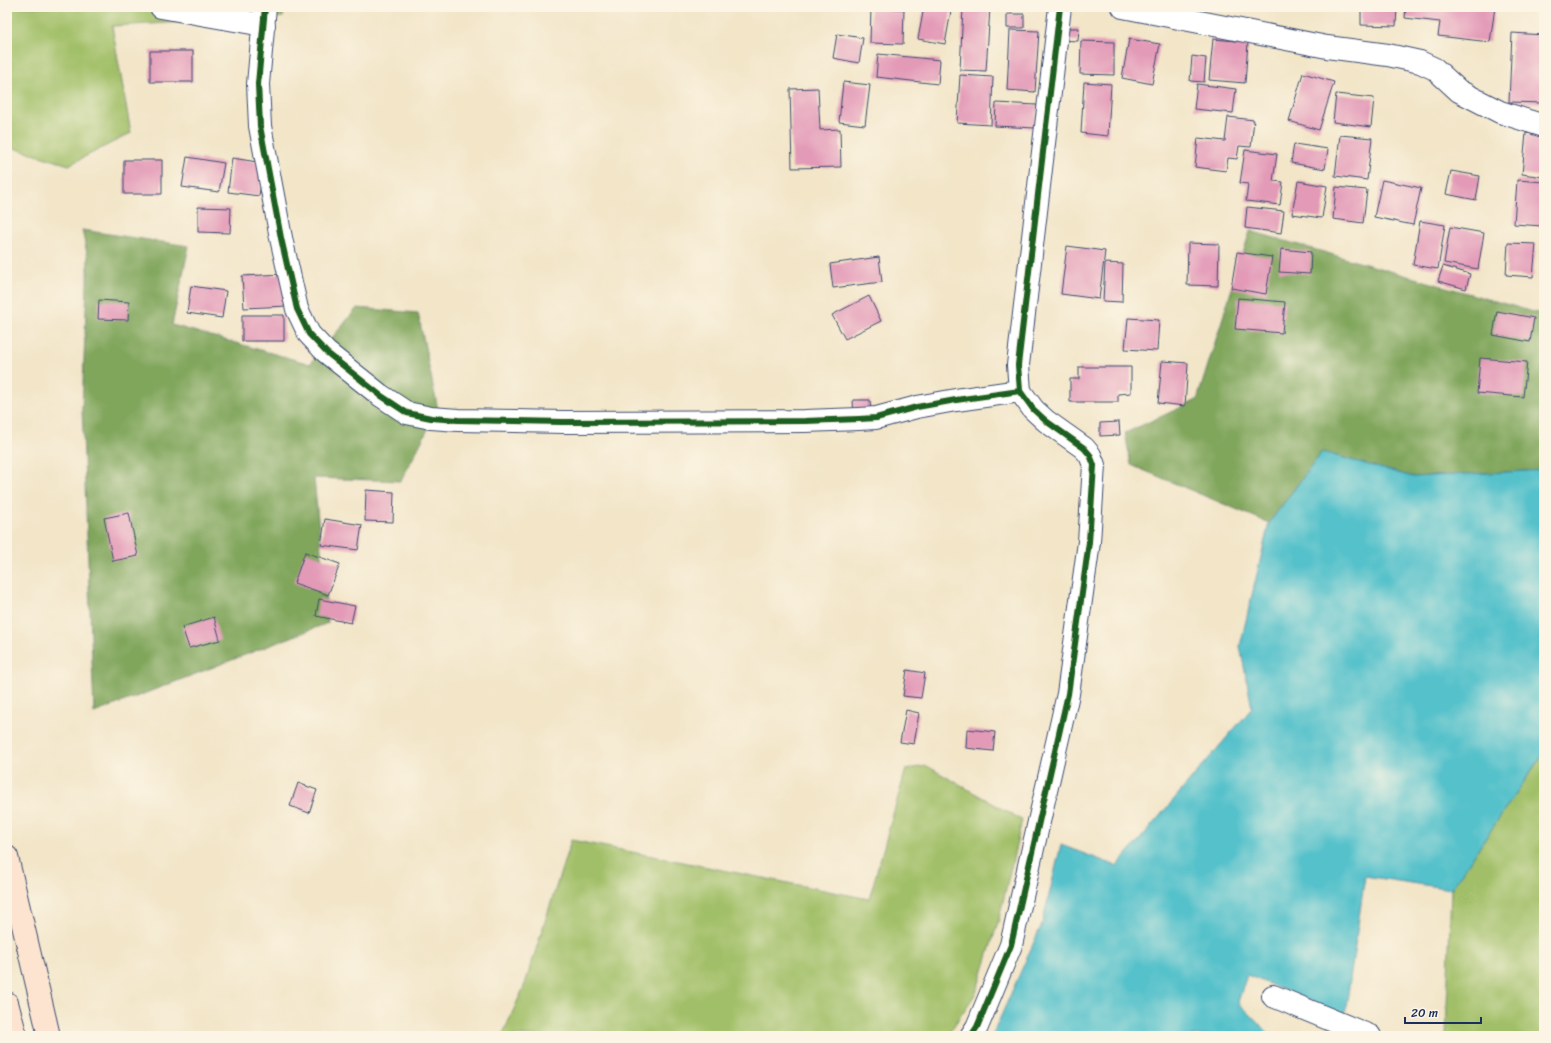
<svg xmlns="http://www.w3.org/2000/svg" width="1551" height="1043" font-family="Sriracha,sans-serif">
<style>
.green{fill:#a1bf67;stroke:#5e7762}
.forest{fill:#80a65c;stroke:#4e6a5d}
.water{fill:#54c1cb;stroke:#387894}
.building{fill:#e39ab7}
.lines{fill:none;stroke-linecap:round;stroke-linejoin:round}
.street-casing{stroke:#3b4a6e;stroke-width:24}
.secondary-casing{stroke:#3b4a6e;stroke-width:24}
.street{stroke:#fff;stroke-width:22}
.secondary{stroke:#fde4d0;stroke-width:22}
.cycleway-casing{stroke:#fcf5e5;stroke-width:8}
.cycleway{stroke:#1b5e20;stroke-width:6}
</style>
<rect width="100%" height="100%" fill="#fcf5e5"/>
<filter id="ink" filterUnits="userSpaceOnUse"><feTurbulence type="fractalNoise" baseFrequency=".025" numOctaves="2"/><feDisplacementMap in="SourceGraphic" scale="8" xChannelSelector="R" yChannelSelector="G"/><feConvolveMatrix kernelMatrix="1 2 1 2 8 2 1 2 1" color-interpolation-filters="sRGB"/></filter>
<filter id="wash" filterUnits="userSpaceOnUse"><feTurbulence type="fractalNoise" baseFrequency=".012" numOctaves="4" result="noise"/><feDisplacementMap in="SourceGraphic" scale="16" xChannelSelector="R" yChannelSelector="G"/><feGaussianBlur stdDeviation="0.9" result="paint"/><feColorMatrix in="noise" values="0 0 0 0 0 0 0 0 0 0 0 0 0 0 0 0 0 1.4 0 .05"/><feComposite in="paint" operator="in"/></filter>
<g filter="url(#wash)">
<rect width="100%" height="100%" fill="#f2e5c8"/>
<path class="green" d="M 7,7 L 284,7 L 283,17 L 112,26 L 131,133 L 69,165 L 7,146 Z
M 1544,752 L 1544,1036 L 1446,1036 L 1451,889 Z
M 927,766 L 1022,820 L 999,919 L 976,993 L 947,1036 L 502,1036 L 525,984 L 571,840 L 869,899 L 906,769 Z"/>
<path class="forest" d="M 82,230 L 189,246 L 172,325 L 310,364 L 357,308 L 418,313 L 438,410 L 401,481 L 314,478 L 328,623 L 94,713 L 82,408 L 88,258 Z
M 1250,231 L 1544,315 L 1544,470 L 1413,477 L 1322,452 L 1269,523 L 1131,465 L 1125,433 L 1197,400 Z"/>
<path class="water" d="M 1322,452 L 1413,477 L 1544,470 L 1544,752 L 1451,889 L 1365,876 L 1345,1015 L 1247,975 L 1238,1002 L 1272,1036 L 992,1036 L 1042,924 L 1061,845 L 1117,866 L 1252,708 L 1240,646 L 1269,523 Z"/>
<g id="blocks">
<path class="building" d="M 924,7 L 951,11 L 945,44 L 918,39 Z
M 963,7 L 990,7 L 986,71 L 960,70 Z
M 1361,7 L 1397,7 L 1396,26 L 1361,25 Z
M 1406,7 L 1495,7 L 1490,42 L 1438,36 L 1440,22 L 1405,18 Z
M 871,8 L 904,9 L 903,44 L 870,43 Z
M 1007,14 L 1024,14 L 1024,28 L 1007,28 Z
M 1060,28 L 1079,28 L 1078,41 L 1059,40 Z
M 1010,30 L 1039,31 L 1035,92 L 1007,90 Z
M 1512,33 L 1544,35 L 1544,103 L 1509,102 Z
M 837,34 L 863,38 L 859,63 L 833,58 Z
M 1129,39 L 1160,44 L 1152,84 L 1122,78 Z
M 1213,39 L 1248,42 L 1245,83 L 1209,80 Z
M 1081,41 L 1114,42 L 1114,75 L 1080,74 Z
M 150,51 L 193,51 L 193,82 L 150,82 Z
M 878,54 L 940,60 L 938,84 L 876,77 Z
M 1192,56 L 1206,58 L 1204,82 L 1190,81 Z
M 1303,73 L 1334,82 L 1319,130 L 1289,121 Z
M 960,75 L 993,77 L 991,125 L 957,123 Z
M 843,82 L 870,85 L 865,125 L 839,122 Z
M 1084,82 L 1111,84 L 1108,136 L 1081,133 Z
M 1197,84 L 1236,89 L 1233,113 L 1194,109 Z
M 818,88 L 820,130 L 840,129 L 841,167 L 792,168 L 790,89 Z
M 1336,94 L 1374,98 L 1371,127 L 1333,122 Z
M 996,103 L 1037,105 L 1035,128 L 995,126 Z
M 1228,117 L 1254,120 L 1251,147 L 1239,146 L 1237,159 L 1228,158 L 1226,171 L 1195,167 L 1198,138 L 1225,141 Z
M 1526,133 L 1544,135 L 1544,177 L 1522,174 Z
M 1340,135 L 1372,138 L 1367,180 L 1335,176 Z
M 1294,144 L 1328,149 L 1325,169 L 1291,163 Z
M 1245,150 L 1277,154 L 1273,181 L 1283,182 L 1280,205 L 1246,201 L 1248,184 L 1240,183 Z
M 187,157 L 224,163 L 219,192 L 182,187 Z
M 232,158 L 264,163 L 259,196 L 228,192 Z
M 124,160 L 162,160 L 162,194 L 124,194 Z
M 1451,171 L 1480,176 L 1476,200 L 1446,194 Z
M 1382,180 L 1421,188 L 1413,225 L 1374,217 Z
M 1517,180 L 1544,182 L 1544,212 L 1542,212 L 1542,226 L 1514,224 Z
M 1298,181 L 1327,186 L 1322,218 L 1292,214 Z
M 1336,187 L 1367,190 L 1363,223 L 1333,219 Z
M 198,207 L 231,208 L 230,233 L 198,232 Z
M 1247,207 L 1284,211 L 1281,233 L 1245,228 Z
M 1420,221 L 1445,225 L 1438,269 L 1413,265 Z
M 1450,227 L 1484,233 L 1478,269 L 1444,263 Z
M 1188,243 L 1219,244 L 1218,286 L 1187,285 Z
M 1508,243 L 1536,244 L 1533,277 L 1506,275 Z
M 1067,246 L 1105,251 L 1099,299 L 1061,294 Z
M 1281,249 L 1311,252 L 1310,274 L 1279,272 Z
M 1237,252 L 1272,257 L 1266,294 L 1231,288 Z
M 879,257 L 882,282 L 833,288 L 830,264 Z
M 1105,263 L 1123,264 L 1122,302 L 1103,301 Z
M 1443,266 L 1470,274 L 1466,289 L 1438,281 Z
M 286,274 L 288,306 L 244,308 L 242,276 Z
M 191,286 L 226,291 L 222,318 L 187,313 Z
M 869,296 L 881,321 L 845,339 L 832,315 Z
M 1238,298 L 1285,302 L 1282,333 L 1235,329 Z
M 99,300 L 129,302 L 128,320 L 98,319 Z
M 1497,311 L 1534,318 L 1530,342 L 1493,335 Z
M 242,315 L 284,315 L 284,341 L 242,341 Z
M 1128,318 L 1159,320 L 1157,351 L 1125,349 Z
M 1480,358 L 1527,362 L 1523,397 L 1477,393 Z
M 1162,361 L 1188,363 L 1185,406 L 1158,403 Z
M 1079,367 L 1131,367 L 1131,393 L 1118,394 L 1118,402 L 1070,402 L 1070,379 L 1079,379 Z
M 853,400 L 870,400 L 871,416 L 854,417 Z
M 1119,422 L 1120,435 L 1100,436 L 1100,423 Z
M 366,490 L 394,492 L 393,522 L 365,521 Z
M 129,513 L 138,556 L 113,561 L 104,518 Z
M 325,519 L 362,525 L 358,550 L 321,545 Z
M 305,552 L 340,564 L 328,595 L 294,583 Z
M 319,599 L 355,606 L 351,623 L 316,616 Z
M 214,617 L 220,640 L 189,648 L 182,627 Z
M 907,670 L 925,673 L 921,698 L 903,696 Z
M 906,710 L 919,713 L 914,744 L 900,742 Z
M 967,729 L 995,732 L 993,751 L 966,748 Z
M 298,783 L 317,790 L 309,813 L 290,806 Z"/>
</g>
</g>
<g filter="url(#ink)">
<use href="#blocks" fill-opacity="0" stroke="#3b4a6e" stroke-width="1"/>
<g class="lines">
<defs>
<path id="street" d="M 161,7 L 264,25
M 265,7 L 258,84 L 260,126 L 281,238 L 297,309 L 309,334 L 326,352 L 380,395 L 407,413 L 431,418 L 458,420 L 563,422 L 805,421 L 859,419 L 876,418 L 917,407 L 956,400 L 1020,391
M 1123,7 L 1327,47 L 1388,55 L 1420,62 L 1435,69 L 1459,91 L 1500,112 L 1544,126
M 1273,996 L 1370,1036
M 971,1036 L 977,1027 L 1011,945 L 1068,694 L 1089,542 L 1094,465 L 1090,455 L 1084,448 L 1046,421 L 1033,409 L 1020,391 L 1018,365 L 1060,7"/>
<path id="secondary" d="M 7,857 L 49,1036
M 7,1003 L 16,1036"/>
</defs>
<use href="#street" class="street-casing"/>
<use href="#secondary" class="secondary-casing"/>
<use href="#street" class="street"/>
<use href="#secondary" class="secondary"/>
<defs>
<path id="cycleway" d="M 265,7 L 258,84 L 260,126 L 281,238 L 297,309 L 309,334 L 326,352 L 380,395 L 407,413 L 431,418 L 458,420 L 563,422 L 805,421 L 859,419 L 876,418 L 917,407 L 956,400 L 1020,391
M 971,1036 L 977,1027 L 1011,945 L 1068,694 L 1089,542 L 1094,465 L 1090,455 L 1084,448 L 1046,421 L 1033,409 L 1020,391 L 1018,365 L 1060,7"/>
</defs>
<use href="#cycleway" class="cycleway-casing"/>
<use href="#cycleway" class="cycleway"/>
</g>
</g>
<rect width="1551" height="1043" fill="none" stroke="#fcf5e5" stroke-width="24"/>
<path d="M1405 1017v6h76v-6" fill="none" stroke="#1b2f5e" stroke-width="2"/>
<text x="1411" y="1017" font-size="12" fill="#1b2f5e" stroke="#fcf5e5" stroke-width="3" paint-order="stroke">20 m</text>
</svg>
